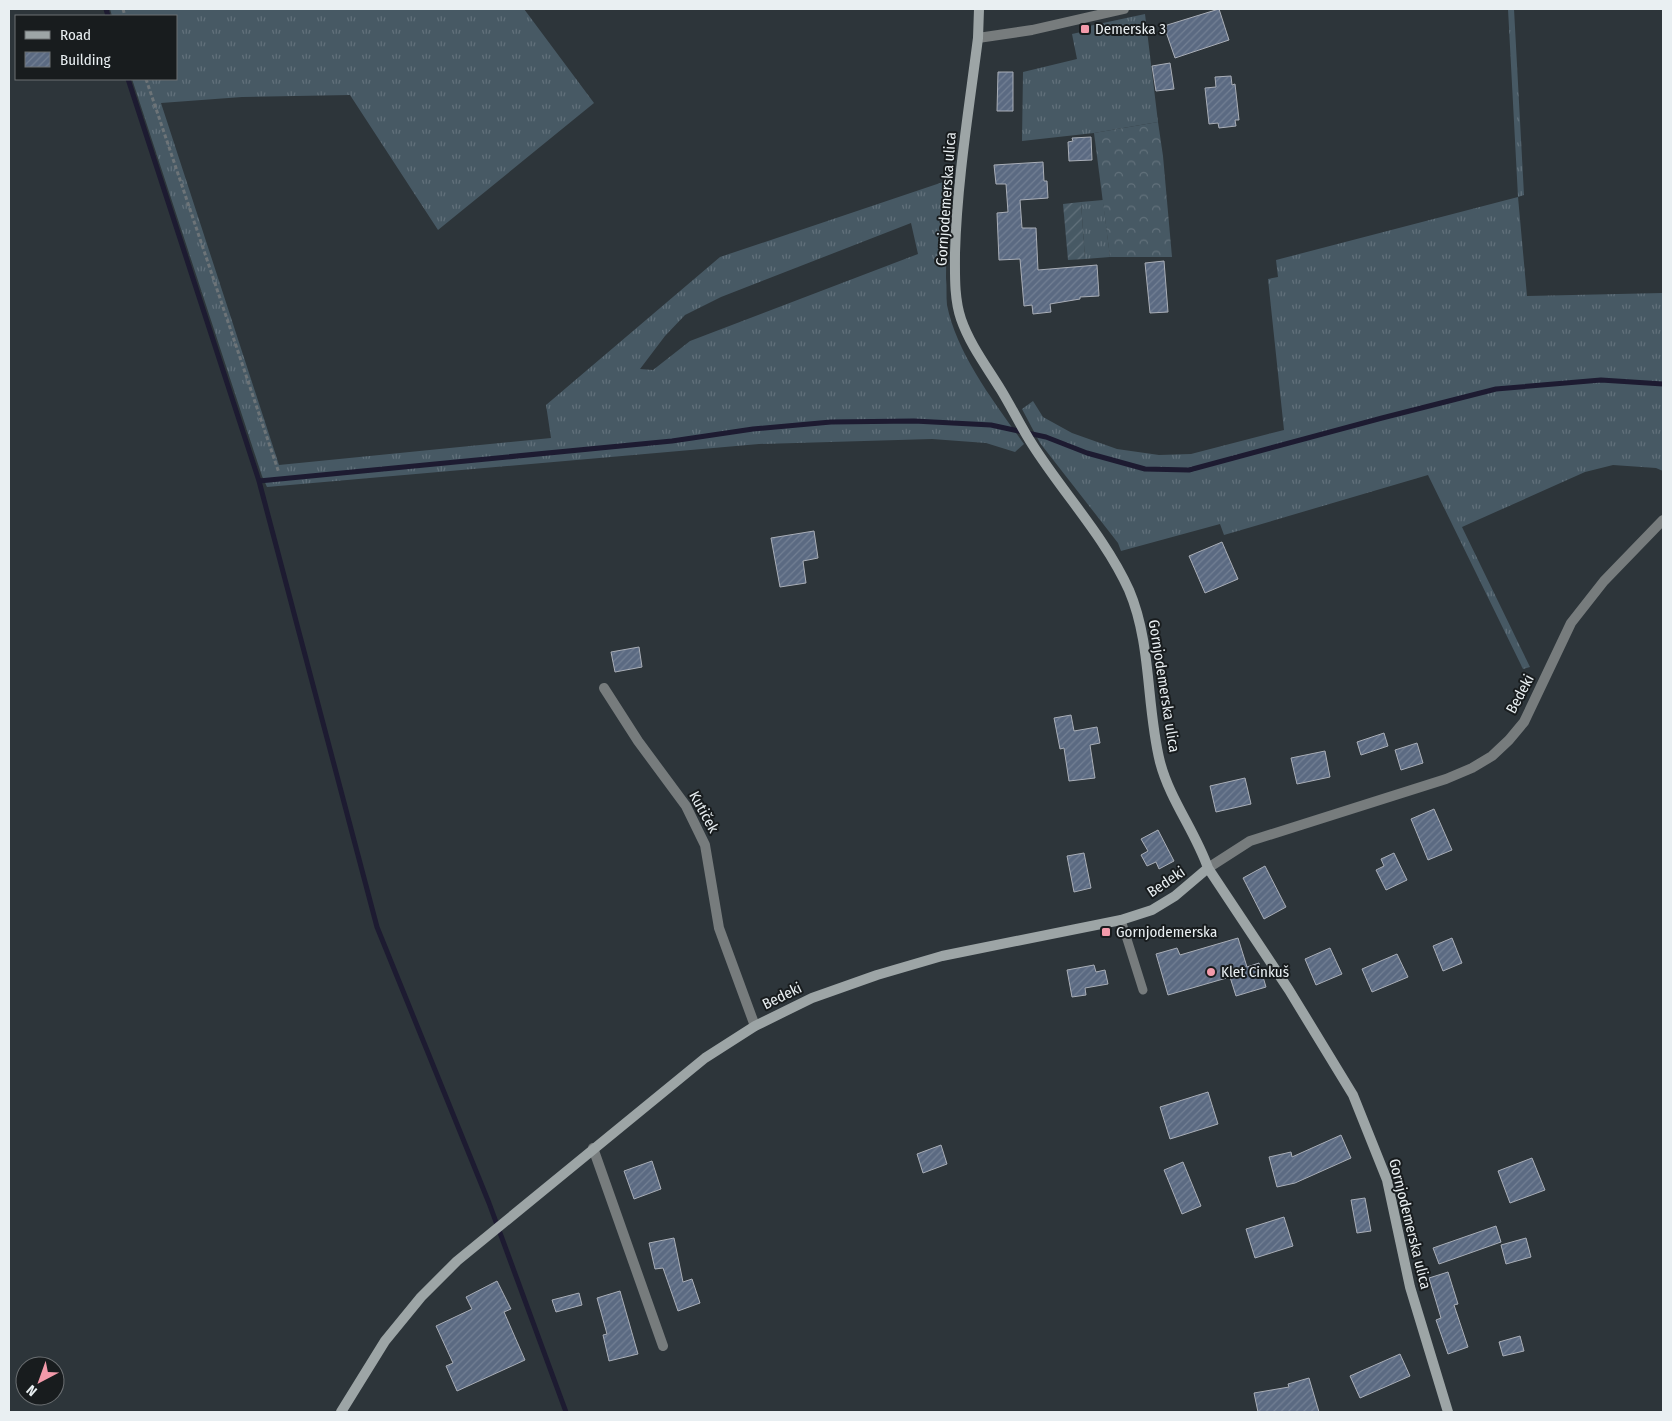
<svg xmlns="http://www.w3.org/2000/svg" width="1672" height="1421" font-family="'Fira Sans Condensed',sans-serif">
<style>
.grass{fill:url(#grass-tufts);fill-rule:evenodd}
.forest{fill:url(#forest-crowns)}
.garden{fill:url(#garden-furrows)}
.lines{fill:none;stroke-linecap:round;stroke-linejoin:round}
.stream{stroke:#1d1b31;stroke-width:5}
.building{fill:url(#building-hatch);stroke:#a9aeb7}
.path{stroke:#6d7478;stroke-width:3;stroke-dasharray:4 2.5;stroke-linecap:butt}
.lane{stroke:#777c7d;stroke-width:9}
.street{stroke:#777c7d;stroke-width:10}
.secondary{stroke:#9da5a6;stroke-width:10}
.poi-dot{fill:#f39aaa;stroke:#181c1e;stroke-width:2}
.labels{text-anchor:middle;dominant-baseline:central;stroke-width:4;stroke-linejoin:round;paint-order:stroke}
.poi-label{font-size:15px;fill:#e9eff2;stroke:#181c1e;text-anchor:start}
.street-label{font-size:15px;fill:#e9eff2;stroke:#181c1e}
</style>
<defs>
<pattern id="grass-tufts" width="24" height="20" patternUnits="userSpaceOnUse" patternTransform="scale(1.25)"><rect width="24" height="20" fill="#475964"/><path d="M3 7l-1-3M5 7V3M7 7l1-3M15 17l-1-3M17 17v-4M19 17l1-3" fill="none" stroke="#62717b"/></pattern>
<pattern id="forest-crowns" width="20" height="18" patternUnits="userSpaceOnUse" patternTransform="scale(1.25)"><rect width="20" height="18" fill="#475964"/><path d="M2 6a3 3 0 1 1 6 0M12 15a3 3 0 1 1 6 0" fill="none" stroke="#62717b"/></pattern>
<pattern id="garden-furrows" width="10" height="10" patternUnits="userSpaceOnUse" patternTransform="scale(1.25)"><rect width="10" height="10" fill="#475964"/><path d="M-1 1l2-2M0 10L10 0M9 11l2-2" fill="none" stroke="#62717b"/></pattern>
<pattern id="building-hatch" width="6" height="6" patternUnits="userSpaceOnUse" patternTransform="scale(1.25)"><rect width="6" height="6" fill="#5b6a82"/><path d="M-1 1l2-2M0 6l6-6M5 7l2-2" fill="none" stroke="#738094"/></pattern>
</defs>
<rect width="100%" height="100%" fill="#2d353a"/>
<path class="grass" d="M 110,9 L 524,9 L 594,103 L 438,230 L 350,95 L 242,97 L 161,103 L 279,465 L 551,438 L 546,405 L 720,257 L 952,179 C 949,212 946,245 946,278 C 947,287 946,296 947,305 C 957,355 995,403 1024,444 L 1015,452 L 986,443 L 932,439 L 759,444 L 267,487 L 262,476 L 132,79 L 176,79 L 176,16 L 112,16 ZM 911,223 L 918,254 L 690,341 L 653,370 L 640,369 L 665,336 L 685,315 L 721,297 Z
M 1508,9 L 1514,9 L 1524,195 L 1518,197 L 1527,296 L 1663,293 L 1663,471 L 1656,468 L 1613,465 L 1585,472 L 1462,527 L 1530,667 L 1523,669 L 1428,475 L 1224,535 L 1220,524 L 1121,551 L 1118,543 L 1040,443 L 1022,409 L 1033,401 L 1043,417 L 1072,433 L 1117,449 L 1159,455 L 1191,454 L 1284,430 L 1268,279 L 1278,277 L 1276,260 L 1518,197 Z
M 1145,14 L 1158,122 L 1094,133 L 1022,141 L 1023,72 L 1077,59 L 1072,34 L 1090,30 L 1089,26 Z
M 1103,200 L 1110,257 L 1085,259 L 1081,202 Z"/>
<path class="forest" d="M 1158,122 L 1163,156 L 1172,257 L 1110,257 L 1094,133 Z"/>
<path class="garden" d="M 1081,202 L 1085,259 L 1068,260 L 1063,204 Z"/>
<g class="lines">
<path class="stream" d="M 106,9 L 108,16
M 128,79 L 259,481 L 377,927 L 489,1203 L 566,1412
M 259,481 L 672,441 L 753,429 L 831,422 L 914,421 L 991,425 L 1046,437 L 1087,453 L 1145,469 L 1189,470 L 1382,418 L 1496,389 L 1601,380 L 1663,384"/>
</g>
<path class="building" d="M 1219,9 L 1229,40 L 1175,58 L 1164,26 Z
M 1170,63 L 1174,89 L 1156,91 L 1152,66 Z
M 998,72 L 1013,72 L 1013,111 L 997,111 Z
M 1231,76 L 1232,85 L 1235,84 L 1239,120 L 1235,120 L 1236,126 L 1219,128 L 1218,123 L 1209,124 L 1205,88 L 1216,87 L 1215,77 Z
M 1091,137 L 1092,160 L 1069,161 L 1068,142 L 1073,141 L 1072,138 Z
M 1043,162 L 1044,181 L 1047,181 L 1048,198 L 1020,200 L 1022,228 L 1036,228 L 1038,270 L 1097,265 L 1099,296 L 1080,297 L 1080,299 L 1050,304 L 1051,312 L 1033,314 L 1032,305 L 1024,306 L 1020,259 L 999,260 L 997,213 L 1008,212 L 1006,184 L 996,184 L 994,165 Z
M 1164,261 L 1168,312 L 1150,313 L 1145,263 Z
M 814,531 L 818,558 L 803,561 L 806,583 L 780,587 L 771,538 Z
M 1222,542 L 1238,579 L 1205,593 L 1189,556 Z
M 639,647 L 642,667 L 615,672 L 611,652 Z
M 1071,715 L 1074,731 L 1097,727 L 1100,743 L 1090,745 L 1095,778 L 1069,781 L 1064,748 L 1060,749 L 1054,718 Z
M 1384,733 L 1388,746 L 1361,755 L 1357,742 Z
M 1417,743 L 1423,763 L 1401,770 L 1395,750 Z
M 1325,751 L 1330,777 L 1297,784 L 1291,758 Z
M 1245,778 L 1251,804 L 1216,812 L 1210,786 Z
M 1434,809 L 1452,850 L 1428,860 L 1411,819 Z
M 1158,830 L 1174,861 L 1159,869 L 1156,862 L 1147,866 L 1141,855 L 1148,851 L 1141,839 Z
M 1084,853 L 1091,888 L 1074,892 L 1067,856 Z
M 1394,853 L 1407,880 L 1386,890 L 1376,870 L 1384,866 L 1381,859 Z
M 1265,866 L 1286,907 L 1264,919 L 1243,878 Z
M 1238,938 L 1247,967 L 1259,963 L 1266,987 L 1236,996 L 1230,977 L 1168,995 L 1156,954 L 1177,948 L 1180,955 Z
M 1452,938 L 1462,963 L 1443,971 L 1433,946 Z
M 1330,948 L 1342,974 L 1316,985 L 1305,959 Z
M 1397,954 L 1408,977 L 1372,992 L 1362,969 Z
M 1094,965 L 1096,972 L 1105,970 L 1108,984 L 1085,988 L 1086,995 L 1072,997 L 1067,970 Z
M 1208,1092 L 1218,1124 L 1170,1139 L 1160,1107 Z
M 1341,1135 L 1351,1158 L 1295,1183 L 1277,1187 L 1269,1157 L 1291,1152 L 1292,1157 Z
M 941,1145 L 947,1164 L 923,1173 L 917,1154 Z
M 1532,1158 L 1545,1190 L 1510,1203 L 1498,1171 Z
M 652,1161 L 661,1189 L 634,1199 L 624,1171 Z
M 1183,1162 L 1201,1206 L 1182,1214 L 1164,1170 Z
M 1365,1198 L 1371,1231 L 1357,1233 L 1351,1200 Z
M 1284,1217 L 1293,1246 L 1255,1258 L 1246,1229 Z
M 1496,1226 L 1501,1242 L 1439,1264 L 1433,1248 Z
M 674,1238 L 683,1282 L 692,1279 L 700,1303 L 678,1311 L 663,1268 L 655,1269 L 649,1243 Z
M 1526,1238 L 1531,1257 L 1506,1264 L 1501,1245 Z
M 1448,1272 L 1458,1304 L 1454,1305 L 1468,1347 L 1448,1354 L 1436,1320 L 1441,1318 L 1429,1278 Z
M 497,1281 L 511,1309 L 504,1312 L 525,1360 L 457,1391 L 446,1366 L 453,1363 L 436,1326 L 472,1309 L 466,1297 Z
M 620,1291 L 638,1354 L 609,1361 L 603,1335 L 607,1334 L 597,1298 Z
M 579,1293 L 582,1305 L 556,1312 L 552,1300 Z
M 1520,1336 L 1524,1351 L 1503,1356 L 1499,1342 Z
M 1400,1354 L 1410,1376 L 1360,1398 L 1350,1376 Z
M 1309,1378 L 1319,1412 L 1258,1412 L 1254,1393 L 1289,1387 L 1288,1384 Z"/>
<g class="lines">
<path class="path" d="M 123,9 L 125,16
M 146,79 L 279,473"/>
<path class="lane" d="M 1121,920 L 1143,990"/>
<path class="street" d="M 978,38 L 1032,30 L 1124,9
M 604,688 L 638,741 L 686,806 L 705,845 L 719,928 L 755,1026
M 1208,868 L 1250,841 L 1446,779 L 1472,768 L 1492,756 L 1509,740 L 1524,722 L 1571,623 L 1604,581 L 1663,520
M 593,1148 L 663,1346"/>
<path class="secondary" d="M 979,9 L 978,38 C 969,109 957,181 955,253 C 955,275 954,298 961,319 C 970,345 987,367 1001,390 C 1012,408 1021,427 1032,444 C 1063,493 1105,537 1129,590 C 1152,644 1146,706 1160,762 C 1170,800 1195,831 1208,868 L 1289,990 L 1353,1095 L 1387,1180 L 1410,1287 L 1448,1412
M 341,1412 L 385,1341 L 421,1297 L 457,1261 L 705,1058 L 755,1026 L 812,998 L 877,975 L 942,956 L 1121,920 L 1152,910 L 1175,896 L 1208,868"/>
</g>
<g class="poi-dot">
<rect x="1080" y="24" width="10" height="10" rx="2.5"/>
<rect x="1101" y="927" width="10" height="10" rx="2.5"/>
<circle cx="1211" cy="972" r="5"/>
</g>
<g class="labels">
<g class="poi-label">
<text x="1095" y="29">Demerska 3</text>
<text x="1116" y="932">Gornjodemerska</text>
<text x="1221" y="972">Klet Cinkuš</text>
</g>
<g class="street-label">
<text transform="translate(946 199) rotate(-86)">Gornjodemerska ulica</text>
<text transform="translate(1164 686) rotate(81)">Gornjodemerska ulica</text>
<text transform="translate(1520 694) rotate(-62)">Bedeki</text>
<text transform="translate(704 812) rotate(61)">Kutiček</text>
<text transform="translate(1166 882) rotate(-34)">Bedeki</text>
<text transform="translate(782 996) rotate(-26)">Bedeki</text>
<text transform="translate(1410 1224) rotate(76)">Gornjodemerska ulica</text>
</g>
</g>
<rect width="1672" height="1421" fill="none" stroke="#e9eff2" stroke-width="20"/>
<rect x="15" y="15" width="162" height="65" fill="#181c1e" stroke="#6c7073"/>
<rect x="25" y="31" width="25" height="8" fill="#9da5a6" stroke="#6c7073"/>
<text x="60" y="40" font-size="15" fill="#e9eff2">Road</text>
<rect x="25" y="52" width="25" height="15" fill="url(#building-hatch)" stroke="#6c7073"/>
<text x="60" y="65" font-size="15" fill="#e9eff2">Building</text>
<g transform="translate(40 1381) rotate(221)"><circle r="24" fill="#181c1e" stroke="#6c7073"/>
<path d="M0-4L9 19L0 12L-9 19Z" fill="#f39aaa"/>
<text y="-8" font-size="14" font-weight="bold" text-anchor="middle" fill="#e9eff2">N</text>
</g>
</svg>
